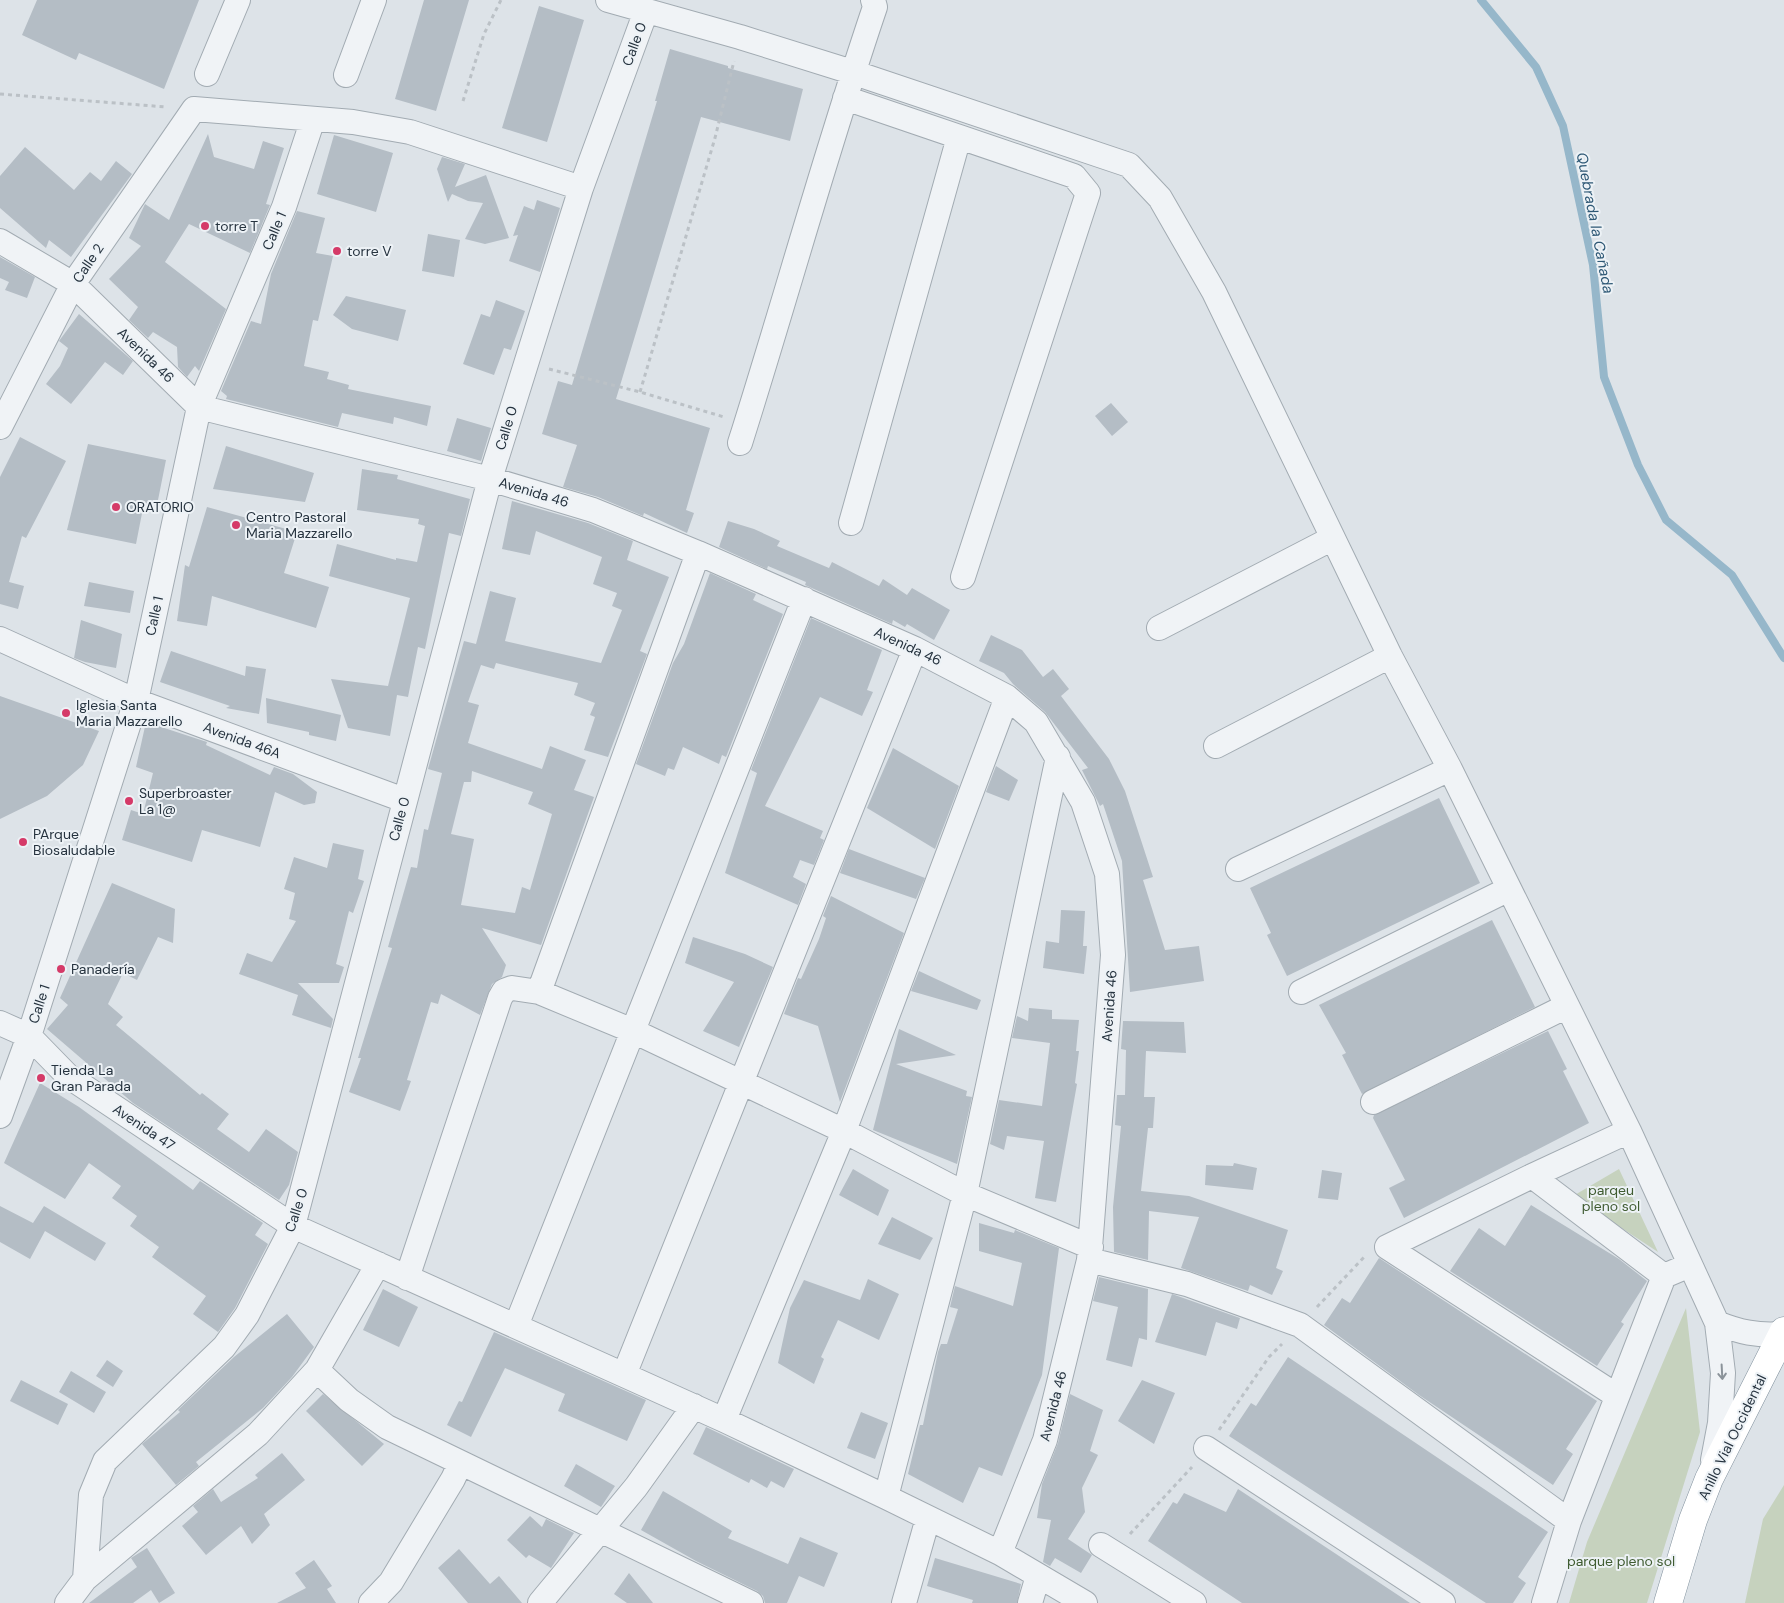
<svg xmlns="http://www.w3.org/2000/svg" width="1784" height="1603" font-family="'DM Sans',sans-serif">
<style>
.green{fill:#c6d2be}
.lines{fill:none;stroke-linecap:round;stroke-linejoin:round}
.stream{stroke:#96b7ca;stroke-width:8}
.building{fill:#b4bdc5;fill-rule:evenodd}
.minor-casing{stroke:#a2abb2;stroke-width:26}
.highway-casing{stroke:#84939f;stroke-width:29}
.path{stroke:#bbc1c6;stroke-width:3;stroke-dasharray:4 4;stroke-linecap:butt}
.minor{stroke:#f0f3f6;stroke-width:24}
.highway{stroke:#fff;stroke-width:28}
.oneway{stroke:#8b939a}
.poi-dot{fill:#d53a68;stroke:#edf2f6;stroke-width:2}
.labels{text-anchor:middle;dominant-baseline:central;stroke-width:4;stroke-linejoin:round;paint-order:stroke}
.street-label{font-size:14px;fill:#26333f;stroke:#edf2f6}
.poi-label{font-size:14px;fill:#26333f;stroke:#edf2f6;text-anchor:start}
.park-label{font-size:14px;fill:#405c32;stroke:#edf2f6}
.water-label{font-size:15px;font-style:italic;fill:#2e5875;stroke:#edf2f6}
</style>
<rect width="100%" height="100%" fill="#dde3e8"/>
<path class="green" d="M 1619,1169 L 1658,1252 L 1573,1196 Z
M 1686,1308 L 1700,1432 L 1647,1603 L 1569,1603 L 1587,1542 Z
M 1784,1485 L 1784,1603 L 1745,1603 L 1763,1519 Z"/>
<g class="lines">
<path class="stream" d="M 1481,0 L 1536,67 L 1563,126 L 1593,265 L 1604,377 L 1638,465 L 1666,520 L 1732,575 L 1784,658"/>
</g>
<path class="building" d="M 37,0 L 199,0 L 164,89 L 79,53 L 76,60 L 22,35 Z
M 424,0 L 469,0 L 436,111 L 395,99 Z
M 539,6 L 584,20 L 547,142 L 502,128 Z
M 670,49 L 728,66 L 728,68 L 803,89 L 790,141 L 701,117 L 616,399 L 710,428 L 686,510 L 694,513 L 687,533 L 644,513 L 643,516 L 598,497 L 563,487 L 577,445 L 542,434 L 558,381 L 572,385 L 657,101 L 655,101 Z
M 208,134 L 214,157 L 254,169 L 263,141 L 284,148 L 266,204 L 270,205 L 250,253 L 189,224 L 165,262 L 226,309 L 199,371 L 195,366 L 187,377 L 178,367 L 177,347 L 153,332 L 148,338 L 129,320 L 138,307 L 109,279 L 141,246 L 129,238 L 145,204 L 169,220 Z
M 334,135 L 393,153 L 376,212 L 317,194 Z
M 25,147 L 74,190 L 90,172 L 101,181 L 116,161 L 132,174 L 71,257 L 49,240 L 46,248 L 0,208 L 0,176 Z
M 442,157 L 465,164 L 455,187 L 486,175 L 509,238 L 485,244 L 465,239 L 483,203 L 468,201 L 452,194 L 448,202 L 437,169 Z
M 537,200 L 560,208 L 540,272 L 509,261 L 518,235 L 513,236 L 524,206 L 534,210 Z
M 297,211 L 325,218 L 316,253 L 333,256 L 318,321 L 313,320 L 304,366 L 329,372 L 327,379 L 349,385 L 348,389 L 431,406 L 427,426 L 394,417 L 393,424 L 342,413 L 338,427 L 226,399 L 227,396 L 221,391 L 251,321 L 261,324 L 271,274 Z
M 428,234 L 460,240 L 454,277 L 422,271 Z
M 0,257 L 35,277 L 27,298 L 5,290 L 9,282 L 0,278 Z
M 346,296 L 406,310 L 398,341 L 352,329 L 333,315 Z
M 496,300 L 525,311 L 511,350 L 504,348 L 494,375 L 463,364 L 481,314 L 490,317 Z
M 79,314 L 133,361 L 123,375 L 105,362 L 71,404 L 46,384 L 60,366 L 68,348 L 59,341 Z
M 1111,403 L 1128,422 L 1112,436 L 1095,416 Z
M 457,418 L 491,428 L 481,461 L 447,451 Z
M 20,437 L 66,461 L 26,538 L 22,536 L 9,582 L 24,586 L 18,609 L 0,604 L 0,477 Z
M 88,444 L 166,460 L 157,505 L 144,503 L 136,544 L 67,530 Z
M 226,446 L 314,473 L 305,502 L 213,489 Z
M 362,469 L 398,475 L 397,479 L 470,499 L 461,536 L 449,533 L 425,649 L 418,647 L 408,697 L 397,695 L 390,736 L 348,728 L 331,679 L 388,686 L 410,598 L 329,576 L 337,544 L 396,560 L 396,558 L 417,562 L 425,526 L 418,524 L 419,519 L 357,510 Z
M 512,501 L 588,523 L 633,541 L 627,560 L 669,577 L 640,651 L 647,654 L 608,757 L 584,750 L 595,717 L 590,715 L 595,703 L 574,695 L 578,683 L 496,663 L 494,669 L 481,665 L 468,702 L 479,705 L 468,743 L 542,769 L 550,746 L 586,760 L 574,790 L 594,797 L 541,945 L 482,928 L 506,965 L 502,977 L 492,984 L 480,1015 L 441,994 L 438,1004 L 431,1002 L 407,1080 L 411,1081 L 400,1111 L 349,1092 L 361,1058 L 358,1058 L 392,948 L 388,947 L 411,867 L 417,868 L 424,829 L 428,830 L 442,773 L 428,769 L 464,641 L 476,644 L 490,591 L 516,598 L 505,641 L 601,663 L 622,610 L 612,606 L 617,593 L 593,584 L 602,557 L 536,531 L 530,555 L 502,549 ZM 472,771 L 533,792 L 528,804 L 552,814 L 530,890 L 522,887 L 515,913 L 461,905 L 474,839 L 451,834 L 464,782 L 471,782 Z
M 207,507 L 297,532 L 284,573 L 329,587 L 316,628 L 212,596 L 207,626 L 177,621 L 185,565 L 189,567 Z
M 728,521 L 754,529 L 780,541 L 777,546 L 829,568 L 832,562 L 879,586 L 883,579 L 907,595 L 912,588 L 950,610 L 934,640 L 907,624 L 905,627 L 893,620 L 892,624 L 805,585 L 806,582 L 768,566 L 767,569 L 719,547 Z
M 710,573 L 756,594 L 753,600 L 783,614 L 726,757 L 722,755 L 719,764 L 683,747 L 674,770 L 668,768 L 665,776 L 636,764 L 673,663 L 684,644 Z
M 89,582 L 134,591 L 130,613 L 84,606 Z
M 811,618 L 882,650 L 867,690 L 873,692 L 862,716 L 820,697 L 765,806 L 823,831 L 820,838 L 824,840 L 814,865 L 800,860 L 793,877 L 806,884 L 798,905 L 725,873 L 757,773 L 751,770 Z
M 81,620 L 122,634 L 116,668 L 85,662 L 74,658 Z
M 991,635 L 1022,650 L 1043,677 L 1053,669 L 1069,689 L 1061,696 L 1109,759 L 1125,791 L 1153,877 L 1143,880 L 1165,950 L 1199,946 L 1204,981 L 1130,992 L 1122,861 L 1103,804 L 1100,806 L 1082,770 L 1088,768 L 1045,712 L 1013,684 L 1004,673 L 979,661 Z
M 171,651 L 245,676 L 246,666 L 266,669 L 259,714 L 226,708 L 230,706 L 160,682 Z
M 0,696 L 99,731 L 83,765 L 47,796 L 0,819 Z
M 266,698 L 341,715 L 336,741 L 309,735 L 309,732 L 267,723 Z
M 146,722 L 207,742 L 206,745 L 270,775 L 274,767 L 293,774 L 317,792 L 315,803 L 304,805 L 275,792 L 260,847 L 202,830 L 192,862 L 122,840 L 131,810 L 143,814 L 153,773 L 136,767 Z
M 893,748 L 959,786 L 935,849 L 867,808 Z
M 996,766 L 1018,780 L 1009,801 L 986,792 Z
M 1439,798 L 1480,883 L 1287,976 L 1267,935 L 1271,933 L 1250,888 Z
M 333,843 L 364,850 L 358,879 L 364,881 L 353,913 L 349,911 L 336,964 L 344,967 L 339,983 L 298,983 L 333,1019 L 331,1028 L 292,1015 L 298,995 L 239,974 L 247,953 L 272,962 L 296,921 L 289,919 L 295,893 L 284,889 L 294,857 L 327,868 Z
M 849,849 L 925,878 L 916,899 L 840,873 Z
M 112,883 L 175,909 L 173,943 L 158,937 L 137,980 L 123,973 L 108,1004 L 123,1017 L 116,1025 L 200,1095 L 202,1093 L 229,1114 L 217,1129 L 249,1152 L 266,1129 L 298,1152 L 289,1185 L 279,1200 L 133,1103 L 47,1029 L 68,1005 L 60,998 Z
M 831,896 L 904,933 L 840,1102 L 818,1026 L 784,1014 L 798,978 L 801,979 L 819,939 L 826,918 L 823,916 Z
M 1061,910 L 1085,911 L 1083,946 L 1087,946 L 1084,974 L 1043,968 L 1046,941 L 1059,943 Z
M 1492,920 L 1535,1007 L 1362,1094 L 1342,1055 L 1346,1053 L 1319,1005 Z
M 693,937 L 745,954 L 773,967 L 739,1047 L 703,1031 L 734,982 L 685,963 Z
M 919,971 L 981,1000 L 977,1010 L 911,991 Z
M 1029,1008 L 1052,1010 L 1052,1019 L 1079,1020 L 1076,1051 L 1079,1051 L 1075,1083 L 1077,1084 L 1056,1202 L 1035,1198 L 1044,1141 L 1007,1136 L 1004,1150 L 990,1144 L 999,1100 L 1042,1106 L 1050,1043 L 1012,1038 L 1017,1016 L 1028,1021 Z
M 1123,1021 L 1184,1022 L 1186,1053 L 1146,1051 L 1144,1097 L 1155,1097 L 1153,1128 L 1148,1128 L 1141,1191 L 1189,1196 L 1288,1230 L 1276,1268 L 1283,1271 L 1272,1295 L 1250,1285 L 1248,1291 L 1181,1268 L 1199,1217 L 1149,1211 L 1148,1260 L 1114,1252 L 1113,1207 L 1121,1126 L 1115,1125 L 1117,1095 L 1125,1095 L 1126,1050 L 1121,1049 Z
M 899,1029 L 956,1055 L 896,1064 L 967,1091 L 966,1096 L 972,1097 L 957,1164 L 873,1130 Z
M 1548,1031 L 1567,1069 L 1563,1071 L 1589,1123 L 1404,1218 L 1389,1188 L 1405,1180 L 1373,1118 L 1374,1115 Z
M 40,1083 L 79,1107 L 193,1190 L 200,1181 L 263,1223 L 255,1235 L 268,1244 L 235,1308 L 218,1332 L 193,1314 L 206,1296 L 152,1257 L 159,1247 L 130,1226 L 137,1216 L 112,1198 L 121,1186 L 89,1163 L 65,1199 L 4,1163 Z
M 1234,1163 L 1257,1168 L 1253,1190 L 1205,1185 L 1206,1165 L 1233,1166 Z
M 853,1169 L 889,1190 L 878,1216 L 839,1195 Z
M 1322,1170 L 1342,1173 L 1338,1200 L 1318,1198 Z
M 1531,1205 L 1619,1259 L 1647,1281 L 1621,1322 L 1624,1324 L 1597,1366 L 1450,1271 L 1479,1228 L 1505,1246 Z
M 0,1206 L 33,1223 L 44,1206 L 106,1243 L 95,1261 L 45,1231 L 30,1259 L 0,1242 Z
M 892,1217 L 933,1238 L 920,1260 L 878,1244 Z
M 979,1223 L 1014,1233 L 1015,1230 L 1059,1248 L 1042,1375 L 1002,1476 L 979,1467 L 963,1503 L 908,1474 L 920,1425 L 923,1425 L 938,1352 L 941,1344 L 947,1344 L 958,1309 L 950,1307 L 955,1286 L 1013,1306 L 1022,1263 L 979,1251 Z
M 1379,1258 L 1597,1401 L 1566,1449 L 1573,1454 L 1553,1485 L 1419,1395 L 1324,1325 L 1342,1298 L 1350,1303 Z
M 1099,1277 L 1148,1289 L 1147,1340 L 1139,1338 L 1132,1367 L 1106,1360 L 1118,1307 L 1093,1301 Z
M 868,1279 L 899,1294 L 879,1340 L 838,1320 L 821,1357 L 824,1359 L 814,1384 L 778,1363 L 790,1308 L 804,1280 L 860,1300 Z
M 383,1289 L 418,1307 L 399,1347 L 363,1330 Z
M 1172,1294 L 1240,1318 L 1237,1329 L 1216,1322 L 1206,1356 L 1155,1342 Z
M 287,1314 L 314,1347 L 292,1377 L 263,1408 L 196,1462 L 199,1466 L 176,1485 L 142,1444 L 180,1412 L 178,1410 L 234,1357 Z
M 494,1332 L 646,1400 L 627,1441 L 558,1411 L 565,1394 L 505,1368 L 471,1437 L 447,1425 L 459,1401 L 462,1402 Z
M 1288,1357 L 1548,1532 L 1518,1577 L 1526,1583 L 1513,1603 L 1486,1603 L 1229,1436 L 1251,1403 L 1256,1406 Z
M 107,1360 L 123,1371 L 113,1387 L 96,1376 Z
M 71,1371 L 106,1392 L 94,1413 L 59,1392 Z
M 21,1380 L 68,1404 L 58,1425 L 10,1401 Z
M 1142,1380 L 1175,1393 L 1154,1444 L 1118,1421 Z
M 323,1394 L 384,1444 L 362,1466 L 306,1411 Z
M 1070,1394 L 1103,1410 L 1090,1451 L 1098,1455 L 1082,1488 L 1085,1512 L 1068,1539 L 1092,1555 L 1081,1573 L 1055,1558 L 1050,1566 L 1043,1562 L 1051,1520 L 1037,1518 L 1042,1484 L 1058,1443 Z
M 861,1412 L 888,1423 L 875,1459 L 847,1448 Z
M 706,1427 L 794,1469 L 784,1488 L 771,1481 L 767,1488 L 751,1479 L 749,1483 L 693,1454 Z
M 282,1453 L 305,1480 L 264,1514 L 270,1525 L 252,1544 L 241,1526 L 206,1555 L 182,1526 L 198,1512 L 193,1506 L 213,1489 L 221,1502 L 258,1478 L 255,1475 Z
M 576,1464 L 615,1486 L 601,1507 L 564,1486 Z
M 1238,1489 L 1410,1603 L 1242,1603 L 1148,1541 L 1173,1502 L 1177,1504 L 1184,1493 L 1226,1512 Z
M 663,1491 L 732,1531 L 728,1538 L 788,1564 L 800,1537 L 838,1553 L 824,1587 L 799,1576 L 787,1603 L 765,1603 L 763,1596 L 757,1591 L 696,1561 L 641,1530 Z
M 530,1516 L 542,1527 L 546,1519 L 574,1533 L 551,1568 L 529,1555 L 526,1558 L 507,1540 Z
M 147,1548 L 175,1593 L 159,1603 L 151,1590 L 133,1603 L 89,1603 L 137,1567 L 131,1558 Z
M 459,1549 L 490,1584 L 499,1576 L 522,1603 L 468,1603 L 438,1568 Z
M 935,1558 L 1021,1584 L 1017,1603 L 972,1603 L 973,1600 L 927,1586 Z
M 314,1560 L 332,1586 L 327,1589 L 336,1603 L 277,1603 L 306,1588 L 295,1573 Z
M 629,1573 L 653,1603 L 627,1603 L 614,1594 Z"/>
<g class="lines">
<defs>
<path id="minor" d="M 608,0 L 740,37 L 852,72 L 1129,165 L 1160,198 L 1214,292 L 1390,656 L 1450,769 L 1629,1131 L 1717,1323 L 1723,1373 L 1720,1423 L 1713,1460
M 207,74 L 238,0
M 346,75 L 374,0
M 845,98 L 1074,176 L 1088,193 L 963,577
M 0,241 L 73,284 L 199,407 L 490,479 L 593,510 L 698,553 L 915,649 L 1007,697 L 1036,722 L 1083,802 L 1107,874 L 1113,955 L 1089,1260 L 1045,1440 L 1000,1553
M 0,427 L 73,284 L 194,109 L 353,122 L 410,132 L 581,188
M 740,443 C 786,298 826,151 875,7 L 873,0
M 851,523 L 959,137
M 1159,628 L 1333,538
M 0,639 L 136,701 L 404,800
M 1216,746 L 1390,656
M 1238,869 L 1450,769
M 539,992 L 698,553
M 1301,992 L 1509,889
M 0,1023 L 29,1036 L 68,1076 L 293,1226 L 724,1420 L 886,1497 L 1000,1553 L 1085,1603
M 1373,1102 L 1567,1006
M 0,1116 L 29,1036 L 136,701 L 199,407 L 284,207 L 313,119
M 1532,1176 L 1664,1276
M 1387,1247 L 1617,1396
M 1387,1247 L 1532,1176 L 1629,1131
M 1089,1260 L 1187,1284 L 1300,1325 L 1569,1521
M 407,1278 L 500,998 L 504,991 L 512,988 L 539,992 L 633,1031 L 844,1131 L 965,1194 L 1091,1247
M 1717,1323 C 1739,1332 1758,1336 1782,1334
M 516,1326 L 804,599
M 317,1370 L 349,1400 L 387,1427 L 751,1603
M 624,1375 L 915,649
M 724,1420 L 844,1131 L 1007,697
M 1206,1448 L 1443,1603
M 886,1497 L 965,1194 L 1058,757
M 1101,1545 L 1194,1603
M 85,1579 L 91,1495 L 105,1461 L 224,1347 L 247,1315 L 293,1226 L 490,479 L 581,188 L 646,11
M 67,1603 L 85,1579 L 258,1434 L 317,1370 L 378,1264
M 371,1603 L 391,1582 L 453,1479 L 460,1464
M 540,1603 L 636,1487 L 694,1406
M 904,1603 L 928,1518
M 1030,1603 L 1038,1576
M 1544,1603 L 1569,1521 L 1664,1276 L 1690,1265"/>
<path id="highway" d="M 1668,1603 L 1693,1520 L 1709,1479 L 1784,1331"/>
</defs>
<use href="#minor" class="minor-casing"/>
<use href="#highway" class="highway-casing"/>
<path class="path" d="M 0,94 L 166,107
M 463,101 L 484,34 L 501,0
M 549,369 L 640,392 L 724,417
M 640,392 L 715,138 L 734,61
M 1317,1307 L 1366,1255
M 1219,1430 L 1269,1357 L 1282,1344
M 1130,1534 L 1192,1467"/>
<use href="#minor" class="minor"/>
<use href="#highway" class="highway"/>
</g>
<defs><path id="oneway-shaft" d="M-6 0H5M1.5-3L5.5 0L1.5 3" fill="none" stroke-width="1.6" stroke-linecap="round" stroke-linejoin="round" transform="scale(1.25)"/></defs>
<use class="oneway" href="#oneway-shaft" transform="translate(1722 1372) rotate(87)"/>
<g class="poi-dot">
<circle cx="205" cy="226" r="5"/>
<circle cx="337" cy="251" r="5"/>
<circle cx="116" cy="507" r="5"/>
<circle cx="236" cy="525" r="5"/>
<circle cx="66" cy="713" r="5"/>
<circle cx="129" cy="801" r="5"/>
<circle cx="23" cy="842" r="5"/>
<circle cx="61" cy="969" r="5"/>
<circle cx="41" cy="1078" r="5"/>
</g>
<g class="labels">
<g class="street-label">
<text transform="translate(634 44) rotate(-70)">Calle 0</text>
<text transform="translate(274 231) rotate(-67)">Calle 1</text>
<text transform="translate(88 263) rotate(-56)">Calle 2</text>
<text transform="translate(146 355) rotate(44)">Avenida 46</text>
<text transform="translate(506 428) rotate(-73)">Calle 0</text>
<text transform="translate(534 492) rotate(17)">Avenida 46</text>
<text transform="translate(154 616) rotate(-78)">Calle 1</text>
<text transform="translate(908 646) rotate(25)">Avenida 46</text>
<text transform="translate(242 740) rotate(20)">Avenida 46A</text>
<text transform="translate(399 819) rotate(-75)">Calle 0</text>
<text transform="translate(39 1004) rotate(-72)">Calle 1</text>
<text transform="translate(1109 1006) rotate(-86)">Avenida 46</text>
<text transform="translate(144 1127) rotate(34)">Avenida 47</text>
<text transform="translate(296 1210) rotate(-72)">Calle 0</text>
<text transform="translate(1053 1406) rotate(-76)">Avenida 46</text>
<text transform="translate(1732 1437) rotate(-64)">Anillo Vial Occidental</text>
</g>
<g class="poi-label">
<text x="215" y="226">torre T</text>
<text x="347" y="251">torre V</text>
<text x="126" y="507">ORATORIO</text>
<text x="246" y="517">Centro Pastoral<tspan x="246" dy="16">Maria Mazzarello</tspan></text>
<text x="76" y="705">Iglesia Santa<tspan x="76" dy="16">Maria Mazzarello</tspan></text>
<text x="139" y="793">Superbroaster<tspan x="139" dy="16">La 1@</tspan></text>
<text x="33" y="834">PArque<tspan x="33" dy="16">Biosaludable</tspan></text>
<text x="71" y="969">Panadería</text>
<text x="51" y="1070">Tienda La<tspan x="51" dy="16">Gran Parada</tspan></text>
</g>
<g class="park-label">
<text x="1611" y="1190">parqeu<tspan x="1611" dy="16">pleno sol</tspan></text>
<text x="1621" y="1561">parque pleno sol</text>
</g>
<g class="water-label">
<text transform="translate(1595 223) rotate(79)">Quebrada la Cañada</text>
</g>
</g>
</svg>
